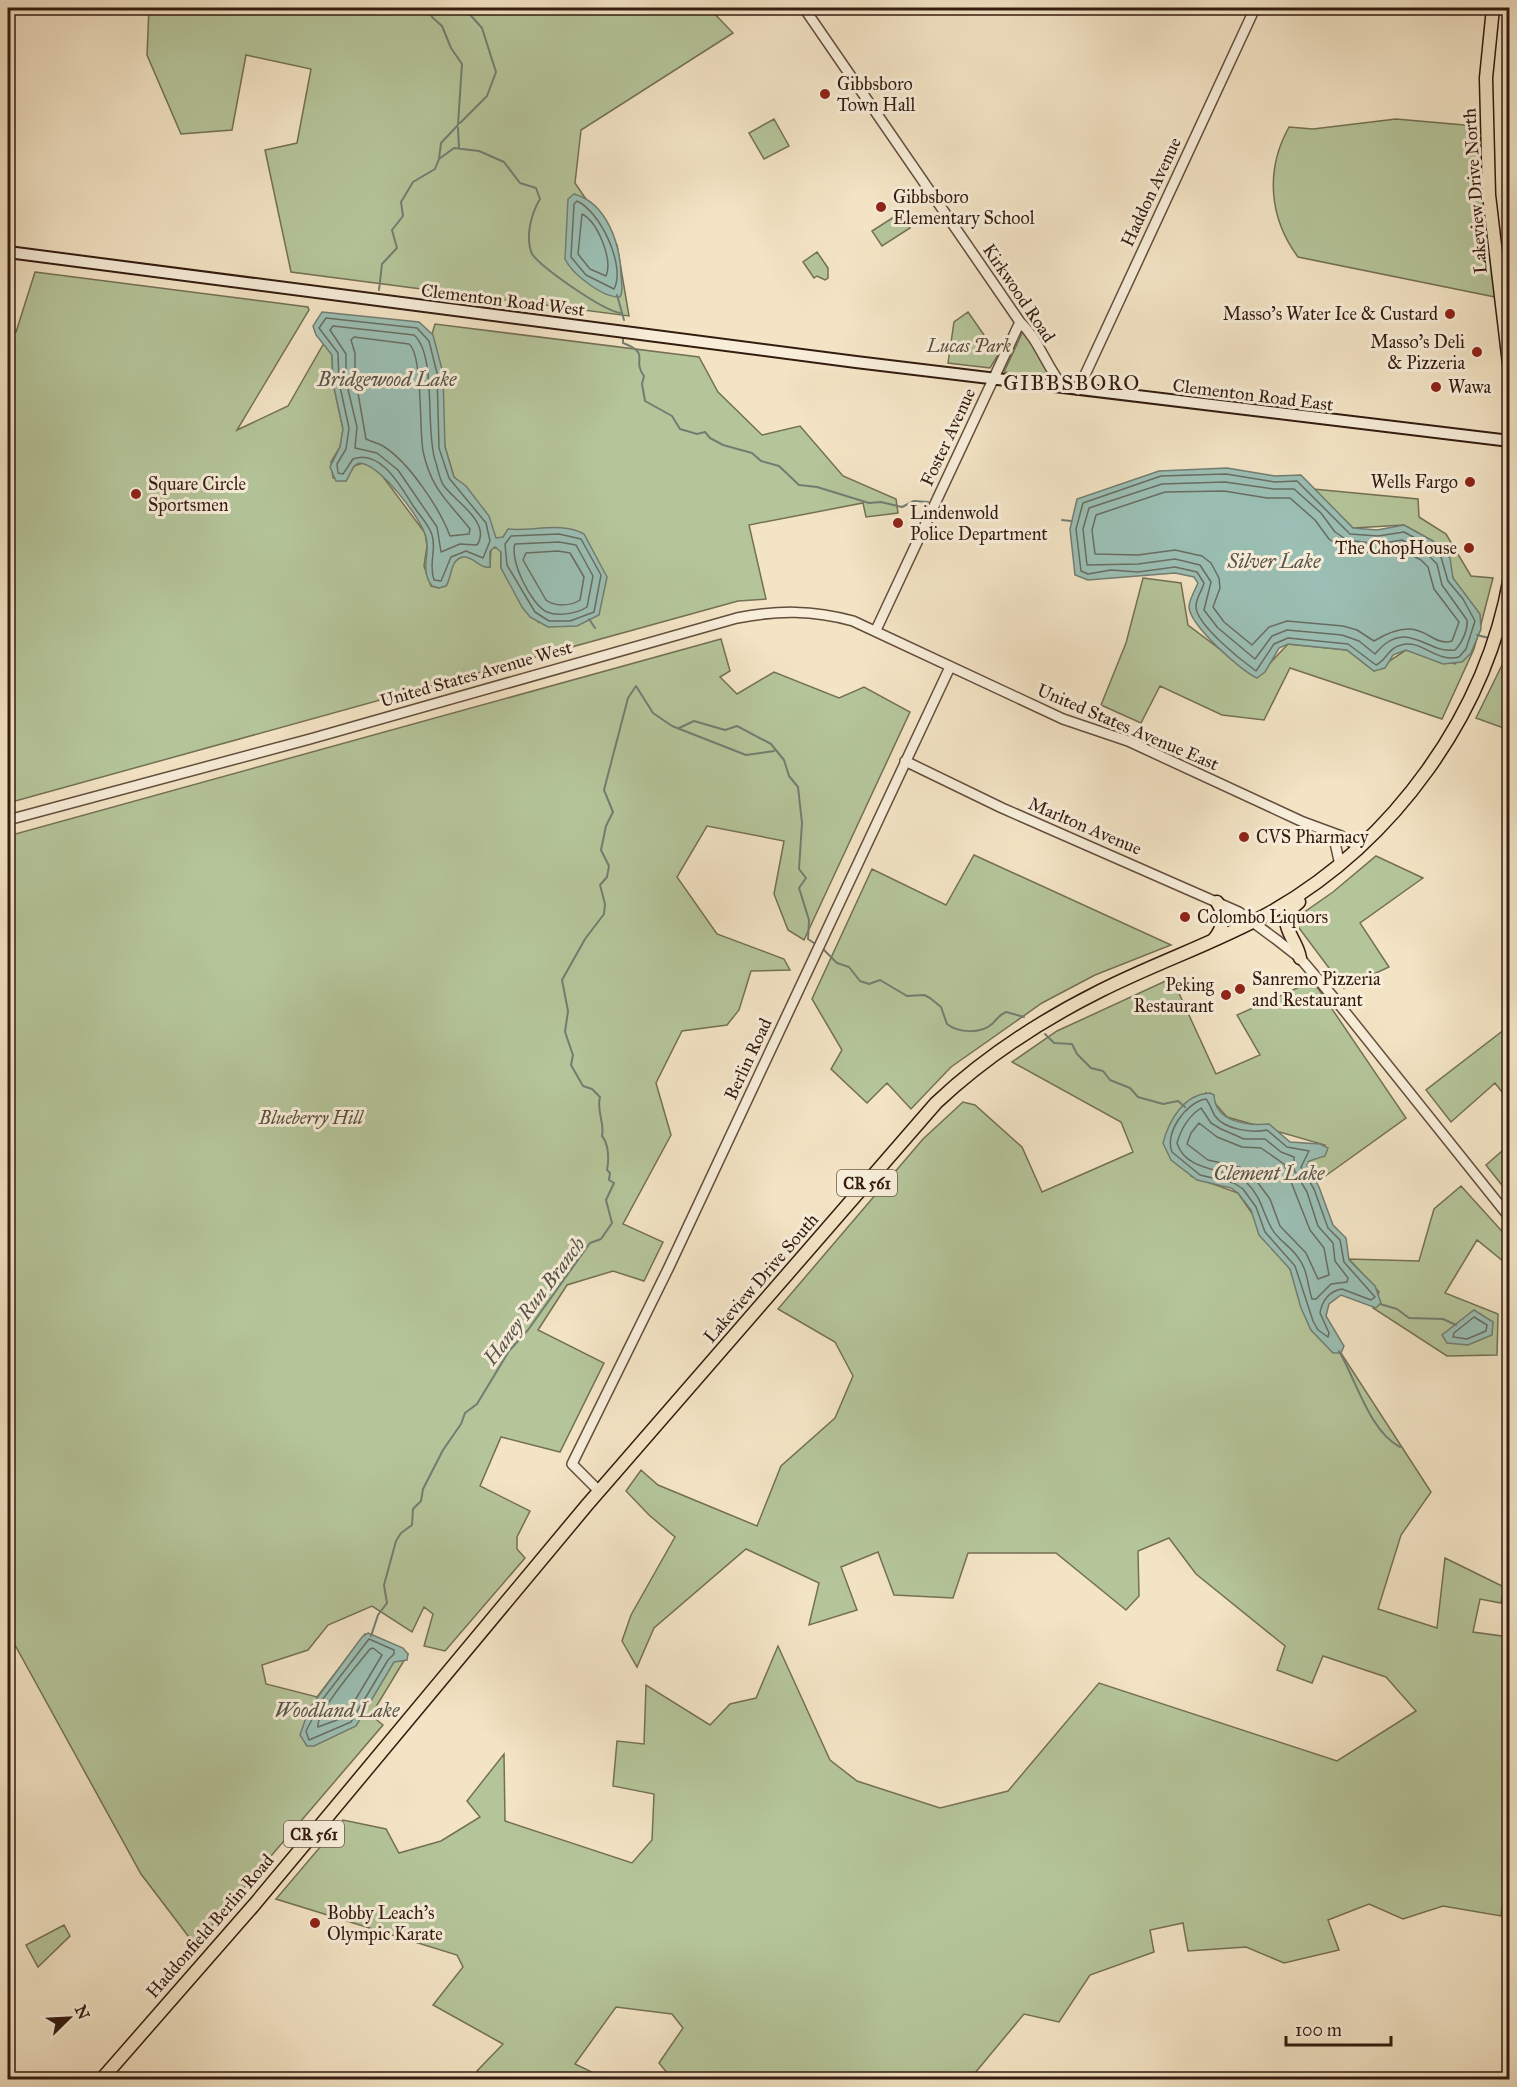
<svg xmlns="http://www.w3.org/2000/svg" width="1517" height="2087" font-family="'IM FELL Great Primer',serif">
<style>
.green{fill:#b5c59a;stroke:#747055;stroke-width:1.5}
.water{fill:#9bbfb4;stroke:#727d72;stroke-width:1.5}
.lines{fill:none;stroke-linecap:round;stroke-linejoin:round}
.shore{stroke:#686d62;stroke-width:1.5}
.stream{stroke:#727d72;stroke-width:2}
.tertiary-casing{stroke:#644d3d;stroke-width:12}
.secondary-casing{stroke:#341b10;stroke-width:14}
.primary-casing{stroke:#341b10;stroke-width:15}
.tertiary{stroke:#f7edd9;stroke-width:9}
.secondary{stroke:#f7edd9;stroke-width:10}
.primary{stroke:#f3e4c5;stroke-width:12}
.poi-dot{fill:#8f2418;stroke:#f7edd9;stroke-width:2}
.labels{text-anchor:middle;dominant-baseline:central;stroke-width:6;stroke-linejoin:round;paint-order:stroke}
.shield{fill:#f7edd9;stroke:#6e5a4c;stroke-width:1.5}
.shield-label{font-size:16px;font-weight:bold;fill:#341b10}
.poi-label{font-size:18px;fill:#341b10;stroke:#f7edd9;text-anchor:start}
.street-label{font-size:18px;fill:#341b10;stroke:#f7edd9}
.park-label{font-size:18px;font-style:italic;fill:#5b4e39;stroke:#f7edd9}
.water-label{font-size:20px;font-style:italic;fill:#585449;stroke:#f7edd9}
.quarter-label{font-size:21px;letter-spacing:1.5px;fill:#341b10;stroke:#f7edd9}
</style>
<rect width="100%" height="100%" fill="#f3e4c5"/>
<filter id="stains"><feTurbulence type="fractalNoise" baseFrequency=".00333" numOctaves="4"/><feColorMatrix values="0 0 0 0 .2 0 0 0 0 .09 0 0 0 0 .02 0 0 0 .5 -.17"/></filter>
<radialGradient id="worn" r=".72"><stop offset=".6" stop-color="#630" stop-opacity="0"/><stop offset="1" stop-color="#630" stop-opacity=".3"/></radialGradient>
<path class="green" d="M 149,8 L 709,8 L 733,33 L 581,130 L 575,183 L 617,245 L 629,316 L 291,272 L 265,150 L 297,143 L 311,69 L 246,55 L 232,130 L 181,134 L 147,55 Z
M 774,119 L 789,146 L 764,159 L 749,133 Z
M 1396,119 L 1487,127 L 1500,298 L 1298,257 C 1269,218 1265,170 1289,127 L 1313,129 Z
M 900,213 L 910,228 L 882,246 L 872,231 Z
M 817,252 L 828,268 L 828,278 L 825,280 L 817,276 L 814,278 L 803,262 Z
M 35,272 L 308,307 L 309,310 L 237,430 L 288,406 L 324,343 L 332,355 L 333,383 L 343,429 L 340,447 L 331,462 L 333,478 L 346,481 L 354,466 L 363,463 L 378,470 L 425,533 L 427,546 L 424,566 L 431,586 L 439,588 C 445,579 454,553 468,557 C 477,560 480,566 490,567 L 491,549 L 498,547 L 501,552 L 501,568 L 539,623 L 499,539 L 495,537 L 454,477 L 445,447 L 432,334 L 435,324 L 699,357 L 718,392 L 762,435 L 800,426 L 843,476 L 896,499 L 898,513 L 866,517 L 863,503 L 749,525 L 766,599 L 738,601 L 8,803 L 8,330 L 16,332 Z
M 968,312 L 998,355 L 990,368 L 948,363 L 954,322 Z
M 1024,329 L 1050,377 L 1049,379 L 1004,372 Z
M 1313,489 L 1418,499 L 1419,517 L 1446,534 L 1471,576 L 1493,578 L 1480,628 L 1433,541 L 1404,525 L 1353,528 Z
M 1143,578 L 1181,583 L 1188,625 L 1257,677 L 1288,644 L 1347,650 L 1374,671 L 1406,650 L 1455,664 L 1479,631 L 1474,649 L 1442,719 L 1290,668 L 1264,720 L 1222,715 L 1160,686 L 1141,723 L 1101,705 L 1126,643 Z
M 721,639 L 730,671 L 720,677 L 737,694 L 774,672 L 839,698 L 864,687 L 910,712 L 804,940 L 788,930 L 774,894 L 784,841 L 707,826 L 677,877 L 717,934 L 784,959 L 790,970 L 751,971 L 739,1010 L 727,1025 L 682,1031 L 656,1083 L 671,1135 L 623,1224 L 663,1242 L 644,1281 L 613,1271 L 567,1285 L 538,1330 L 604,1363 L 560,1452 L 501,1437 L 480,1486 L 530,1511 L 517,1537 L 517,1549 L 525,1558 L 445,1651 L 424,1646 L 433,1614 L 424,1607 L 412,1632 L 372,1606 L 328,1625 L 308,1650 L 262,1665 L 266,1684 L 317,1697 L 365,1634 L 408,1654 L 371,1715 L 383,1725 L 195,1945 L 141,1874 L 10,1636 L 8,1637 L 8,836 Z
M 1509,642 L 1509,730 L 1476,718 L 1504,661 Z
M 974,855 L 1171,945 L 1095,975 L 1042,1003 L 951,1067 L 911,1109 L 887,1083 L 867,1103 L 831,1069 L 842,1050 L 812,999 L 872,869 L 946,905 Z
M 1376,856 L 1423,878 L 1360,923 L 1389,967 L 1344,988 L 1293,920 L 1333,892 Z
M 1172,978 L 1216,1074 L 1260,1055 L 1237,1015 L 1313,981 L 1406,1118 L 1317,1182 L 1307,1163 L 1325,1145 L 1227,1117 L 1206,1093 L 1191,1176 L 1238,1193 L 1290,1269 L 1311,1330 L 1341,1353 L 1431,1492 L 1401,1535 L 1378,1609 L 1437,1628 L 1445,1558 L 1504,1587 L 1501,1603 L 1480,1599 L 1473,1632 L 1509,1637 L 1510,1892 L 1504,1892 L 1501,1916 L 1443,1906 L 1403,1919 L 1369,1904 L 1328,1920 L 1339,1950 L 1284,1963 L 1246,1947 L 1188,1951 L 1183,1923 L 1150,1930 L 1154,1952 L 1090,1975 L 1059,2022 L 1024,2014 L 970,2079 L 672,2079 L 659,2063 L 683,2028 L 672,2014 L 616,2007 L 575,2064 L 606,2079 L 488,2080 L 477,2071 L 503,2044 L 433,2005 L 463,1967 L 457,1955 L 276,1899 L 343,1820 L 386,1829 L 399,1853 L 441,1841 L 480,1817 L 467,1801 L 504,1754 L 505,1821 L 632,1863 L 652,1840 L 654,1794 L 613,1786 L 617,1741 L 644,1744 L 646,1685 L 710,1725 L 730,1704 L 756,1698 L 778,1646 L 830,1760 L 857,1781 L 940,1808 L 1008,1791 L 1099,1683 L 1337,1761 L 1416,1711 L 1386,1677 L 1323,1656 L 1312,1683 L 1277,1670 L 1285,1646 L 1196,1574 L 1169,1538 L 1138,1551 L 1139,1596 L 1126,1610 L 1056,1553 L 968,1553 L 953,1598 L 894,1595 L 878,1552 L 841,1567 L 857,1610 L 809,1625 L 819,1583 L 746,1549 L 654,1628 L 637,1667 L 622,1641 L 631,1615 L 675,1537 L 649,1515 L 626,1491 L 641,1470 L 658,1485 L 757,1526 L 781,1466 L 835,1418 L 853,1376 L 835,1342 L 778,1309 L 923,1139 L 963,1102 L 975,1105 L 1022,1147 L 1042,1192 L 1133,1152 L 1121,1122 L 1012,1062 L 1057,1031 Z
M 1509,1026 L 1509,1101 L 1495,1083 L 1451,1122 L 1426,1090 Z
M 1509,1145 L 1509,1194 L 1486,1165 Z
M 1461,1186 L 1509,1239 L 1509,1266 L 1477,1240 L 1445,1293 L 1498,1314 L 1497,1355 L 1447,1356 L 1373,1308 L 1379,1292 L 1349,1259 L 1419,1261 L 1434,1209 Z
M 64,1925 L 70,1936 L 38,1967 L 26,1945 Z"/>
<path class="water" d="M 574,194 C 607,203 620,244 621,274 C 621,282 624,290 620,297 C 603,298 572,274 565,259 L 568,199 Z
M 322,312 L 419,322 L 433,335 L 443,373 L 445,447 L 454,477 L 466,486 L 489,516 L 496,538 L 503,537 L 508,529 C 532,532 562,521 584,534 L 607,577 L 599,615 L 577,626 L 548,627 L 530,617 L 522,607 L 501,568 L 501,552 L 495,547 L 490,551 L 490,567 C 479,569 474,556 463,557 C 450,559 452,578 446,586 L 439,588 L 432,586 C 419,569 431,554 426,537 C 421,518 379,463 359,463 L 354,466 L 346,481 L 336,481 L 330,467 L 340,447 L 343,429 L 333,383 L 332,355 L 316,335 L 313,326 Z
M 1227,468 L 1275,476 L 1301,475 L 1353,528 L 1377,530 L 1404,525 L 1433,541 L 1450,558 L 1453,578 L 1480,614 L 1481,629 L 1471,653 L 1462,662 L 1443,664 L 1406,650 L 1393,655 L 1385,668 L 1374,671 L 1347,650 L 1288,644 L 1279,648 L 1265,672 L 1257,678 C 1241,671 1188,624 1189,606 C 1190,598 1195,590 1198,583 L 1194,577 L 1175,573 L 1088,580 L 1075,575 L 1070,529 L 1077,499 L 1159,471 Z
M 1210,1093 L 1214,1095 C 1215,1122 1247,1126 1269,1124 L 1290,1142 L 1320,1144 L 1328,1148 L 1325,1156 L 1309,1161 L 1307,1165 L 1319,1187 L 1333,1225 L 1346,1238 L 1349,1260 L 1375,1286 L 1381,1303 L 1376,1308 L 1341,1295 L 1329,1304 L 1326,1316 L 1344,1346 L 1341,1353 L 1333,1353 L 1311,1330 L 1301,1308 L 1290,1269 L 1259,1235 L 1251,1210 L 1238,1193 L 1231,1188 L 1197,1180 L 1171,1160 L 1163,1143 C 1169,1120 1184,1094 1210,1093 Z
M 1474,1310 L 1493,1322 L 1492,1335 L 1468,1345 L 1447,1343 L 1442,1335 Z
M 368,1633 L 403,1648 L 408,1654 L 407,1660 L 394,1662 L 356,1726 L 314,1746 L 307,1746 L 300,1735 L 309,1709 L 362,1637 Z"/>
<g class="lines">
<path class="shore" d="M 577,201 C 601,212 626,267 614,289 L 586,275 L 571,257 L 574,204 Z
M 582,214 C 598,222 613,260 606,276 L 590,269 L 578,254 Z
M 326,318 L 417,328 L 429,341 L 437,373 L 439,448 L 449,478 L 486,523 L 490,541 L 483,558 L 466,551 L 451,557 L 441,581 L 434,580 C 428,563 437,550 432,535 C 429,525 420,516 414,507 C 402,489 381,448 353,459 L 343,474 L 338,473 L 337,464 L 346,449 L 349,428 L 339,382 L 338,353 L 319,328 Z
M 333,326 L 414,335 C 437,355 425,428 435,460 C 438,468 439,479 444,486 C 455,501 492,523 477,545 L 460,544 L 441,552 L 437,527 L 398,470 L 377,453 L 355,448 L 357,427 L 346,381 L 346,354 L 330,330 Z
M 354,337 L 409,344 C 423,355 419,429 423,451 C 431,489 447,500 470,529 L 469,534 L 450,536 C 440,509 409,462 383,446 C 378,443 372,442 366,439 L 355,376 L 355,353 L 351,340 Z
M 1226,474 L 1275,482 L 1297,481 L 1350,534 L 1378,536 L 1404,532 L 1430,546 L 1441,557 L 1448,581 L 1463,599 L 1475,621 L 1466,649 L 1459,657 C 1436,663 1422,639 1401,645 C 1388,648 1386,661 1376,665 L 1348,644 L 1288,638 L 1274,644 L 1256,671 C 1242,661 1195,624 1196,606 C 1196,598 1202,591 1204,583 L 1197,572 L 1175,567 L 1138,572 L 1111,570 L 1088,574 L 1081,571 L 1076,529 L 1083,503 L 1161,476 Z
M 1225,482 L 1274,489 L 1294,489 L 1321,513 L 1335,532 L 1347,540 L 1378,544 L 1402,540 L 1426,553 L 1437,564 L 1442,585 L 1467,620 C 1468,630 1462,643 1455,650 C 1429,654 1412,624 1385,644 C 1381,647 1378,651 1375,654 L 1359,641 L 1342,635 L 1287,630 L 1272,636 L 1255,659 L 1218,628 L 1204,610 L 1211,582 L 1200,565 L 1175,559 L 1138,564 L 1087,565 L 1083,529 L 1089,508 L 1162,484 Z
M 1224,491 L 1267,498 L 1290,498 L 1315,520 L 1329,539 L 1343,549 L 1359,553 L 1400,549 L 1421,560 L 1428,567 L 1434,589 L 1459,622 L 1452,641 C 1428,648 1424,611 1374,641 L 1357,630 L 1343,626 L 1287,621 L 1269,627 L 1252,645 L 1224,622 L 1213,607 L 1220,588 L 1219,578 L 1211,563 L 1202,556 L 1175,550 L 1138,555 L 1095,554 L 1092,530 L 1096,515 L 1165,492 Z
M 559,534 L 581,539 L 601,575 L 594,612 L 570,621 L 549,621 L 535,612 L 507,565 L 505,544 L 511,536 Z
M 559,542 L 576,545 L 593,576 L 587,607 C 578,613 558,617 547,612 C 531,605 509,559 515,544 Z
M 558,551 L 570,553 L 584,577 L 580,600 C 571,606 555,607 546,600 L 523,560 L 526,553 Z
M 1206,1099 C 1210,1104 1212,1111 1215,1116 C 1225,1130 1252,1133 1267,1130 L 1287,1147 L 1309,1151 L 1301,1167 L 1314,1189 L 1328,1228 L 1340,1240 L 1344,1262 L 1375,1297 L 1371,1300 L 1342,1289 C 1329,1291 1322,1301 1320,1313 L 1329,1333 L 1328,1337 L 1318,1330 L 1313,1321 L 1295,1266 L 1265,1232 L 1256,1207 L 1243,1189 L 1234,1183 L 1200,1175 L 1172,1152 C 1164,1133 1186,1102 1206,1099 Z
M 1201,1108 L 1211,1123 L 1221,1129 L 1244,1139 L 1265,1139 L 1281,1152 L 1294,1157 L 1294,1170 L 1307,1192 L 1318,1226 L 1333,1243 L 1335,1261 L 1348,1278 L 1347,1282 L 1331,1284 L 1316,1299 L 1312,1299 C 1307,1284 1308,1269 1297,1256 C 1290,1246 1278,1240 1272,1229 C 1262,1212 1262,1197 1246,1182 C 1232,1168 1186,1174 1177,1143 C 1181,1129 1189,1116 1201,1108 Z
M 1199,1123 L 1217,1137 L 1242,1147 L 1261,1148 L 1284,1164 L 1310,1230 L 1324,1248 L 1329,1275 L 1318,1279 L 1306,1253 L 1280,1226 L 1270,1199 L 1252,1175 L 1239,1167 L 1208,1160 L 1187,1144 L 1191,1133 Z
M 1474,1317 L 1487,1325 L 1486,1331 L 1467,1339 L 1453,1337 L 1454,1333 Z
M 369,1639 L 394,1650 L 394,1654 L 388,1660 L 351,1722 L 309,1740 L 306,1731 L 322,1700 Z
M 373,1648 L 382,1655 L 345,1717 L 318,1727 C 315,1714 359,1663 370,1649 Z"/>
<path class="stream" d="M 460,123 L 487,96 L 496,72 L 482,28 L 464,8
M 458,128 L 459,148
M 439,159 L 454,148 L 479,151 L 504,162 L 520,183 L 536,188 L 540,199 C 531,214 525,237 532,254 C 542,268 603,311 621,313
M 379,290 L 382,264 L 397,248 L 392,230 L 403,216 L 401,202 L 413,182 L 435,169 L 439,159 L 441,143 L 458,125 L 462,64 L 451,48 L 442,26 L 432,17 L 428,8
M 617,295 L 624,320
M 623,337 L 623,343 C 652,354 631,359 644,376 L 642,384 L 645,401 L 672,416 L 680,429 L 697,434 L 705,432 L 710,438 L 723,445 L 752,453 L 761,461 L 779,466 L 799,485 L 817,487 L 869,503 L 881,502 L 902,507 L 914,501 L 928,502
M 1062,520 L 1071,521
M 589,619 L 595,628
M 1477,635 L 1489,638
M 1498,640 L 1510,643
M 679,728 L 694,721 L 725,730 L 737,726 L 771,744 L 784,760 L 789,776 L 798,787 L 802,823 L 799,869 L 806,878 L 799,888 L 809,920 L 808,939 L 817,945
M 822,948 L 837,963 L 849,967 L 860,981 L 869,984 L 880,980 L 907,996 L 924,995 L 930,998 L 941,1007 L 947,1024 C 958,1033 981,1034 992,1024 C 997,1019 999,1015 1006,1012 L 1024,1017
M 1045,1034 L 1054,1043 L 1072,1044 L 1077,1054 L 1091,1068 L 1103,1071 L 1110,1080 L 1130,1088 L 1138,1097 L 1163,1104 L 1178,1101 L 1185,1107
M 1380,1304 L 1397,1309 L 1409,1318 L 1443,1319 L 1456,1325
M 1339,1351 C 1356,1380 1370,1432 1400,1447
M 371,1636 L 378,1615 L 387,1603 L 384,1585 L 396,1541 L 401,1533 L 412,1525 L 413,1509 L 421,1501 L 423,1489 L 443,1450 L 461,1424 L 465,1413 L 477,1404 L 509,1351 L 528,1330 L 590,1243 L 601,1239 L 612,1223 L 606,1200 L 614,1183 L 609,1180 L 610,1173 L 607,1170 C 609,1160 609,1144 602,1136 C 605,1123 596,1110 600,1097 L 592,1089 L 583,1086 L 571,1065 L 573,1055 L 565,1032 L 568,1011 L 562,980 L 585,939 L 604,914 L 605,904 L 600,885 L 607,877 L 609,866 L 601,850 L 606,826 L 613,812 L 604,790 L 628,698 L 636,686 L 653,713 L 672,726 L 746,755 L 774,751"/>
<defs>
<path id="tertiary" d="M 804,8 L 1020,322 C 1039,340 1047,368 1064,388
M 1078,390 L 1255,8
M 876,630 L 1020,322
M 905,761 L 1002,808 L 1239,912 L 1277,940 L 1300,958 L 1334,998 L 1510,1218
M 8,820 L 310,739 L 737,618 C 778,610 813,610 853,621 L 1063,719 L 1128,741 L 1303,822 L 1341,836 L 1359,847
M 1333,834 L 1340,865
M 599,1491 L 572,1464 L 669,1267 L 950,667"/>
<path id="secondary" d="M 8,252 L 856,362 L 1510,441"/>
<path id="primary" d="M 1493,8 L 1486,78 L 1489,195 L 1510,372
M 1299,902 C 1272,923 1296,935 1300,958
M 1214,939 C 1224,928 1225,914 1217,902
M 101,2080 L 254,1905 L 587,1505 L 936,1103 C 985,1057 1040,1021 1100,991 C 1157,962 1218,942 1273,911 C 1394,841 1486,715 1510,577"/>
</defs>
<use href="#tertiary" class="tertiary-casing"/>
<use href="#secondary" class="secondary-casing"/>
<use href="#primary" class="primary-casing"/>
<use href="#tertiary" class="tertiary"/>
<use href="#secondary" class="secondary"/>
<use href="#primary" class="primary"/>
</g>
<g class="poi-dot">
<circle cx="825" cy="94" r="6"/>
<circle cx="881" cy="207" r="6"/>
<circle cx="1450" cy="314" r="6"/>
<circle cx="1477" cy="352" r="6"/>
<circle cx="1436" cy="387" r="6"/>
<circle cx="1470" cy="482" r="6"/>
<circle cx="136" cy="494" r="6"/>
<circle cx="898" cy="523" r="6"/>
<circle cx="1469" cy="548" r="6"/>
<circle cx="1244" cy="837" r="6"/>
<circle cx="1185" cy="917" r="6"/>
<circle cx="1240" cy="989" r="6"/>
<circle cx="1226" cy="995" r="6"/>
<circle cx="315" cy="1923" r="6"/>
</g>
<g class="labels">
<g class="shield">
<rect x="837" y="1170" width="60" height="26" rx="4.5"/>
<rect x="284" y="1821" width="60" height="26" rx="4.5"/>
</g>
<g class="shield-label">
<text x="867" y="1183">CR 561</text>
<text x="314" y="1834">CR 561</text>
</g>
<g class="poi-label">
<text x="837" y="84">Gibbsboro<tspan x="837" dy="21">Town Hall</tspan></text>
<text x="893" y="197">Gibbsboro<tspan x="893" dy="21">Elementary School</tspan></text>
<text x="1438" y="314" text-anchor="end">Masso's Water Ice &amp; Custard</text>
<text x="1465" y="342" text-anchor="end">Masso's Deli<tspan x="1465" dy="21">&amp; Pizzeria</tspan></text>
<text x="1448" y="387">Wawa</text>
<text x="1458" y="482" text-anchor="end">Wells Fargo</text>
<text x="148" y="484">Square Circle<tspan x="148" dy="21">Sportsmen</tspan></text>
<text x="910" y="513">Lindenwold<tspan x="910" dy="21">Police Department</tspan></text>
<text x="1457" y="548" text-anchor="end">The ChopHouse</text>
<text x="1256" y="837">CVS Pharmacy</text>
<text x="1197" y="917">Colombo Liquors</text>
<text x="1252" y="979">Sanremo Pizzeria<tspan x="1252" dy="21">and Restaurant</tspan></text>
<text x="1214" y="985" text-anchor="end">Peking<tspan x="1214" dy="21">Restaurant</tspan></text>
<text x="327" y="1913">Bobby Leach's<tspan x="327" dy="21">Olympic Karate</tspan></text>
</g>
<g class="street-label">
<text transform="translate(1475 191) rotate(-94)">Lakeview Drive North</text>
<text transform="translate(1151 192) rotate(-65)">Haddon Avenue</text>
<text transform="translate(1019 293) rotate(56)">Kirkwood Road</text>
<text transform="translate(503 300) rotate(7)">Clementon Road West</text>
<text transform="translate(1253 395) rotate(7)">Clementon Road East</text>
<text transform="translate(948 437) rotate(-65)">Foster Avenue</text>
<text transform="translate(476 674) rotate(-16)">United States Avenue West</text>
<text transform="translate(1128 727) rotate(23)">United States Avenue East</text>
<text transform="translate(1085 826) rotate(23)">Marlton Avenue</text>
<text transform="translate(748 1059) rotate(-65)">Berlin Road</text>
<text transform="translate(761 1278) rotate(-49)">Lakeview Drive South</text>
<text transform="translate(210 1926) rotate(-49)">Haddonfield Berlin Road</text>
</g>
<g class="park-label">
<text x="969" y="346">Lucas Park</text>
<text x="311" y="1118">Blueberry Hill</text>
</g>
<g class="water-label">
<text x="387" y="379">Bridgewood Lake</text>
<text x="1274" y="561">Silver Lake</text>
<text x="1269" y="1173">Clement Lake</text>
<text transform="translate(534 1301) rotate(-53)">Haney Run Branch</text>
<text x="337" y="1710">Woodland Lake</text>
</g>
<g class="quarter-label">
<text x="1072" y="383">GIBBSBORO</text>
</g>
</g>
<rect width="1517" height="2087" fill="none" stroke="#f3e4c5" stroke-width="30"/>
<rect x="9" y="9" width="1499" height="2069" fill="none" stroke="#341b10" stroke-width="3"/>
<rect x="15" y="15" width="1487" height="2057" fill="none" stroke="#341b10" stroke-width="1.5"/>
<g transform="translate(69 2018) rotate(66)" stroke="#f7edd9" stroke-width="4.5" paint-order="stroke">
<path d="M0-4.5L10 22L0 15L-10 22Z" fill="#341b10"/>
<text y="-9" font-size="16" font-weight="bold" text-anchor="middle" fill="#341b10">N</text>
</g>
<path d="M1286 2036v9h105v-9" fill="none" stroke="#341b10" stroke-width="3"/>
<text x="1295" y="2036" font-size="18" fill="#341b10" stroke="#f7edd9" stroke-width="4.5" paint-order="stroke">100 m</text>
<rect width="100%" height="100%" filter="url(#stains)"/>
<rect width="100%" height="100%" fill="url(#worn)"/>
</svg>
